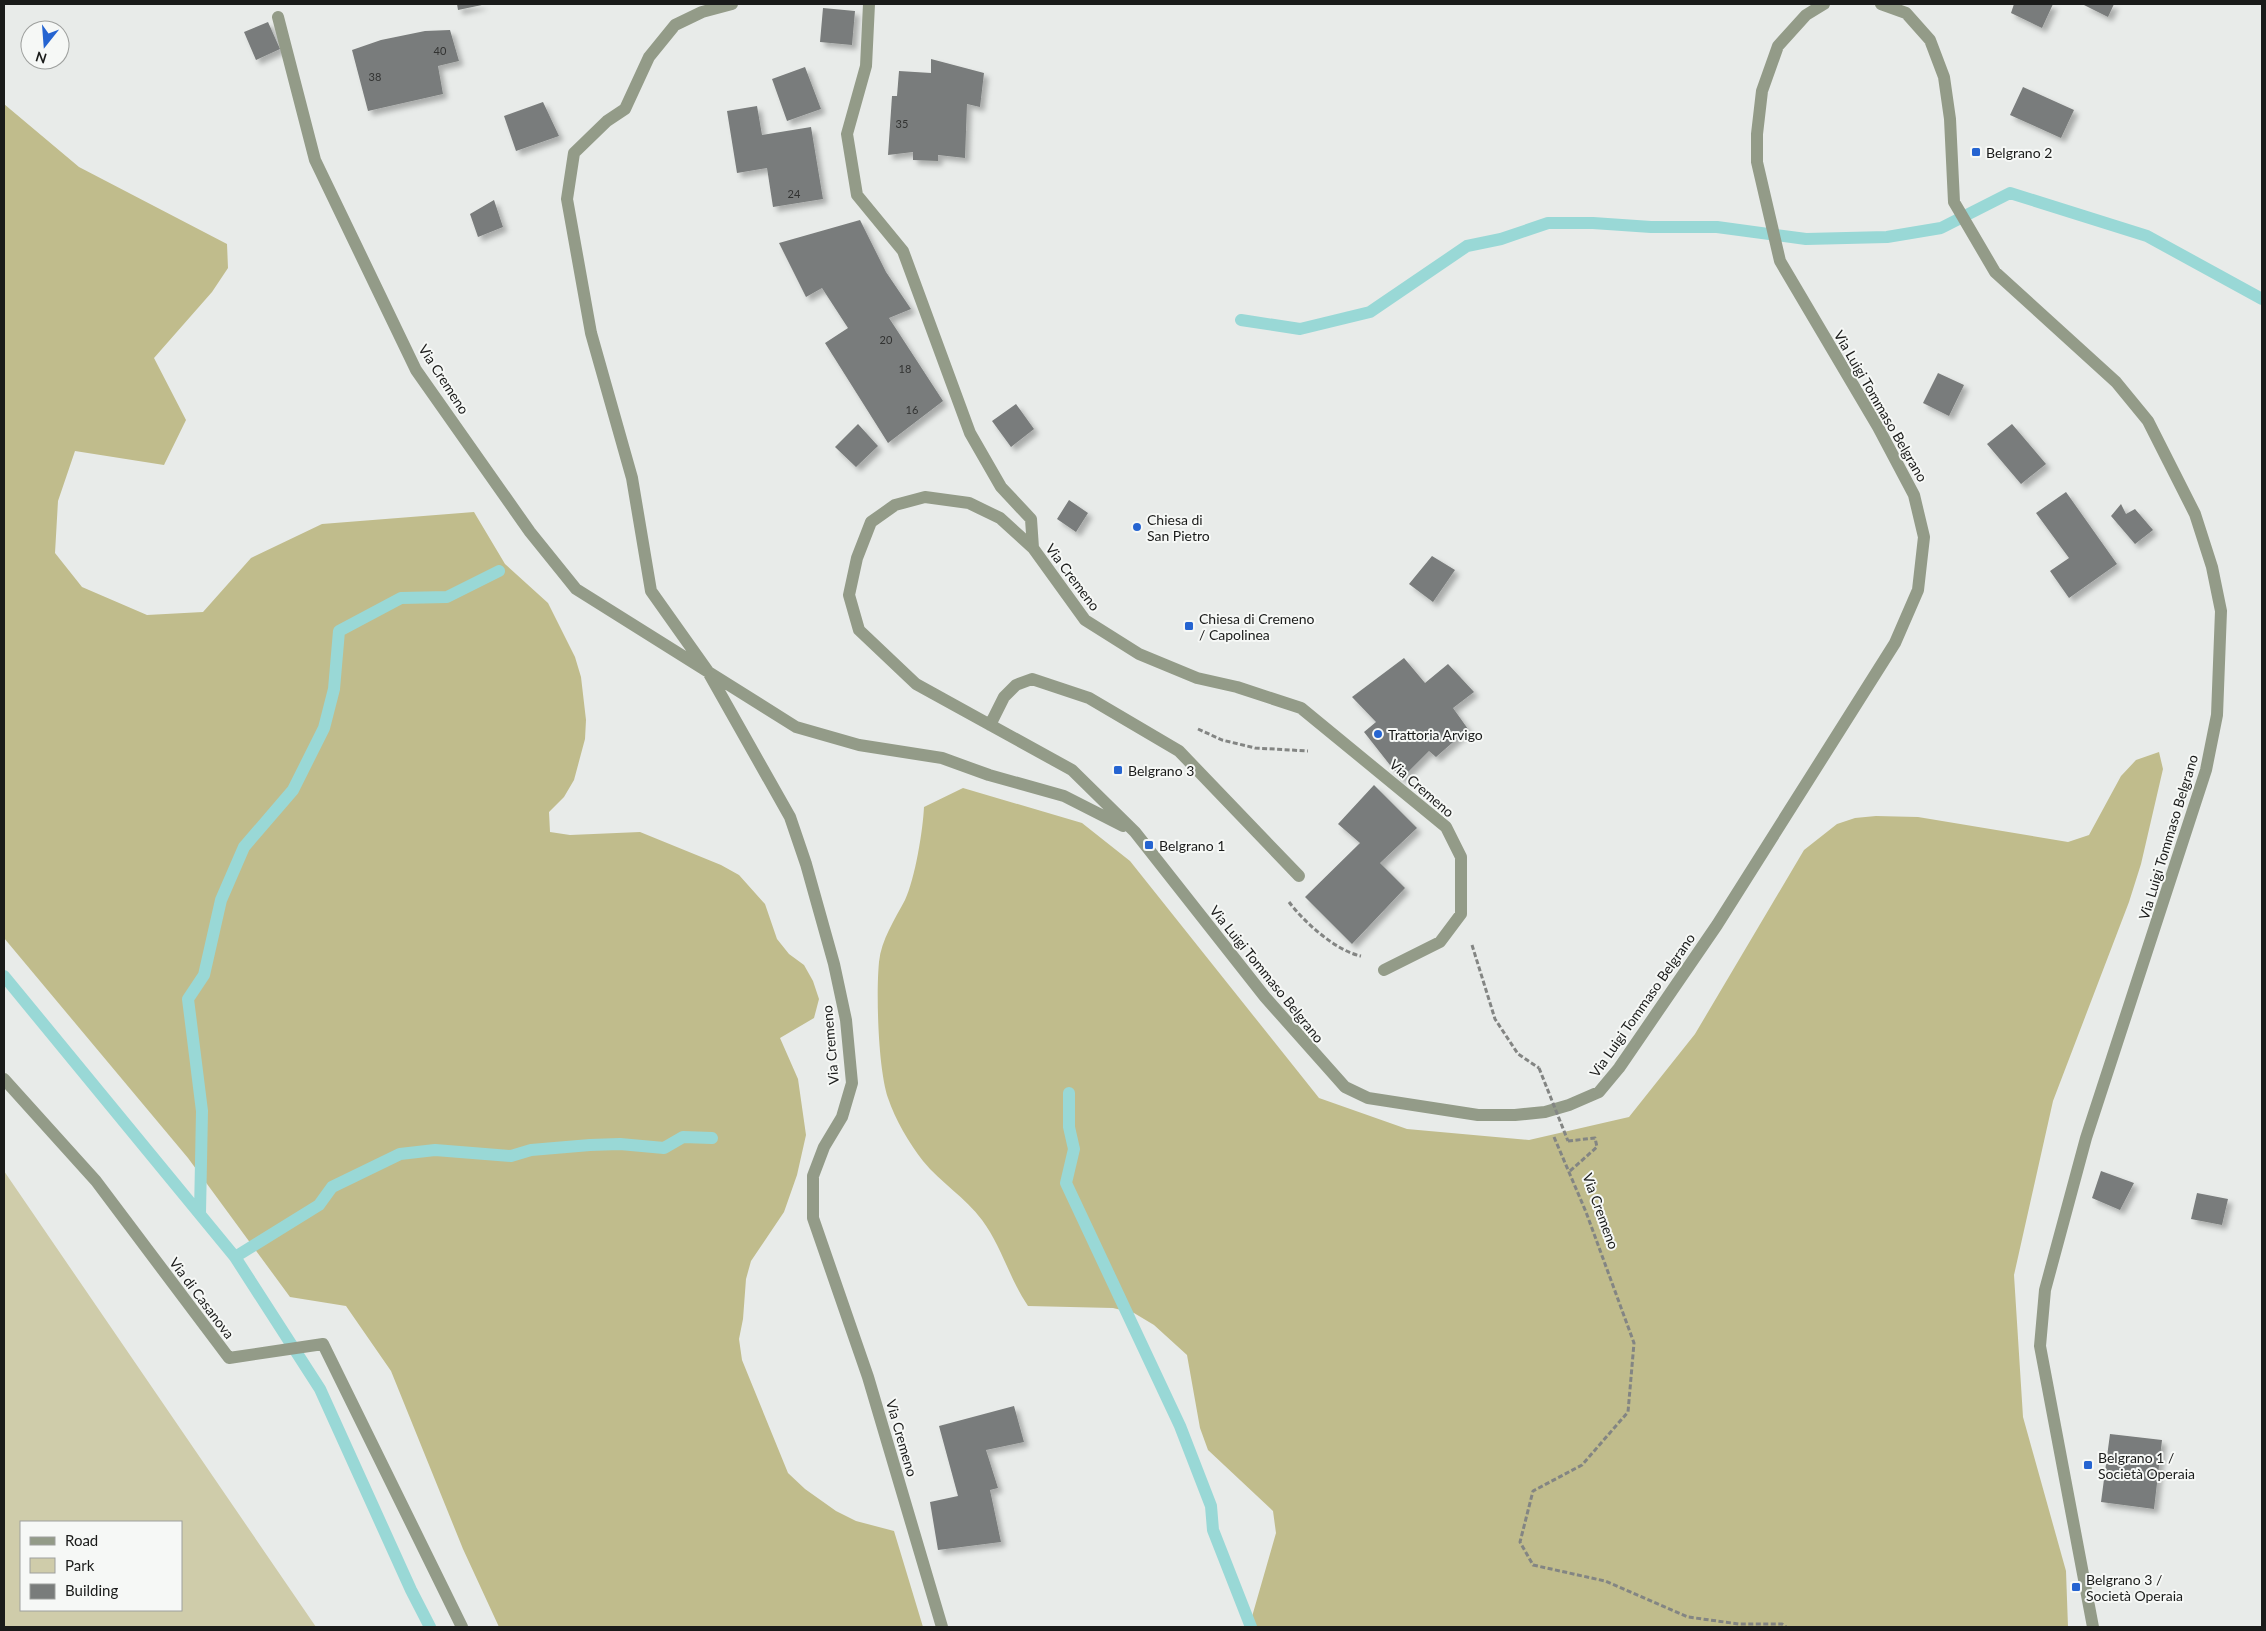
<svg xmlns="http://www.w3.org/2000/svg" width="2266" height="1631" font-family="Lato,sans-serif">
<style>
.green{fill:#cfccaa;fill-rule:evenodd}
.forest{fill:#c0bc8c}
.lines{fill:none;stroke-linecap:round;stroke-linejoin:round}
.stream{stroke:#99d8d6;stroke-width:12}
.building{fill:#797c7b;filter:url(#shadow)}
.path{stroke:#838583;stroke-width:3;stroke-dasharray:5 2.5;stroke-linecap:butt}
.minor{stroke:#939b88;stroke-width:12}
.path-bridge{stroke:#838583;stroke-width:3;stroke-dasharray:5 2.5;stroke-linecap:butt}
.poi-dot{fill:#2564d1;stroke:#f6f8f6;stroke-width:2}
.labels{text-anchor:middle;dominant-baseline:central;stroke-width:4;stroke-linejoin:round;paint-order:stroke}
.number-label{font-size:11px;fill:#323332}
.poi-label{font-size:14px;fill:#1a1b1a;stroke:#f6f8f6;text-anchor:start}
.street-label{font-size:14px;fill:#1a1b1a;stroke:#f6f8f6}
</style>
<defs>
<filter id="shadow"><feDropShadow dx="4.5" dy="4.5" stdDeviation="2.5" flood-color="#0004"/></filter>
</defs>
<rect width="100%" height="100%" fill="#e8ebe9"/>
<path class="green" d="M 4,1171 L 316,1627 L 4,1627 ZM 21,1522 L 181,1522 L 181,1610 L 21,1610 Z"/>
<path class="forest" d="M 4,104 L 79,167 L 227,244 L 228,268 L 212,292 L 154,358 L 186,420 L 164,465 L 75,451 L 58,501 L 55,553 L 82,587 L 147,615 L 203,612 L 251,558 L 322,524 L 474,512 L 505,564 L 548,603 L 575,657 L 581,677 L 586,720 L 585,739 L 574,780 L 564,797 L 549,812 L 550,832 L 570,835 L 640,832 L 721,865 L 739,875 L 765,904 L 777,939 L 789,954 L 804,965 L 813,981 L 819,999 L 814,1018 L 780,1038 L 798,1079 L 806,1135 L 797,1175 L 784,1212 L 751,1261 L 746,1279 L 743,1319 L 739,1339 L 742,1360 L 788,1473 L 805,1489 L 836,1511 L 856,1521 L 894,1531 L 923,1627 L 499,1627 L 463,1549 L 391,1371 L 346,1306 L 290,1297 L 188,1158 L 4,938 Z
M 2159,752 L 2163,769 L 2141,864 L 2129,902 L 2053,1101 L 2014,1275 L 2023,1417 L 2066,1571 L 2068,1627 L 1249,1627 L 1276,1533 L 1273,1511 L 1208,1450 L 1200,1428 L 1187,1355 L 1154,1325 L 1134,1313 L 1113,1308 L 1028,1306 C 1009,1278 1002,1247 982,1220 C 965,1197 941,1183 923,1161 C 909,1143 895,1119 888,1098 C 878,1068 876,994 879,962 C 881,940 895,919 905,900 C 915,879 923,830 924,807 L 963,788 L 1082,823 L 1130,861 L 1319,1098 L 1407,1129 L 1529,1140 L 1629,1117 L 1695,1034 L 1804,850 L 1837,824 L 1855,818 L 1876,816 L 1918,817 L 2068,842 L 2089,835 L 2121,776 L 2136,760 Z"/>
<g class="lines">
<path class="stream" d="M 1241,320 L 1300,329 L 1370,312 L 1467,246 L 1501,239 L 1548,223 L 1593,223 L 1651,227 L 1717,227 L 1806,239 L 1887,237 L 1941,228 L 2010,193 L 2147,236 L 2262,299
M 4,976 L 235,1257 L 320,1389 L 411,1590 L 430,1627
M 1069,1093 L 1069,1127 L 1074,1149 L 1066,1183 L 1180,1426 L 1211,1506 L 1213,1530 L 1251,1627
M 200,1213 L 202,1111 L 188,999 L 204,975 L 221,900 L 244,847 L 293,790 L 324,728 L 334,689 L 339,631 L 401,598 L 447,597 L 499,571
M 235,1257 L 319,1205 L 332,1187 L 400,1154 L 435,1150 L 511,1156 L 531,1150 L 590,1145 L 620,1144 L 664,1148 L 683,1137 L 712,1138"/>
</g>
<path class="building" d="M 457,4 L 482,4 L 482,5 L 458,10 Z
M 2014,4 L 2053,4 L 2042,28 L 2011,13 Z
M 2082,4 L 2114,4 L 2108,17 Z
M 823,8 L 855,11 L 852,45 L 820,42 Z
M 268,22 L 280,49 L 256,60 L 244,32 Z
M 450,30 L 459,61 L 438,66 L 443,94 L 368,111 L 352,50 L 381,40 L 425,31 Z
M 931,59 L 984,73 L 980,107 L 967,104 L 965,158 L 938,155 L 938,161 L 913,160 L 913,152 L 888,155 L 892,96 L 897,96 L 899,71 L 931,73 Z
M 805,67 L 821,109 L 787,121 L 772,79 Z
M 2023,87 L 2074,110 L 2061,138 L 2010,115 Z
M 543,102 L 559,136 L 516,151 L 504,116 Z
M 757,106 L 762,135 L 811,127 L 823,199 L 773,207 L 767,168 L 737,173 L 727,111 Z
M 494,200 L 503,227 L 478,237 L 470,214 Z
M 860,220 L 886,272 L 911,309 L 889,318 L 943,401 L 888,443 L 825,343 L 848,328 L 822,288 L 806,297 L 779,243 Z
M 1938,373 L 1964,385 L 1949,416 L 1923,403 Z
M 1016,404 L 1034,429 L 1011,447 L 992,421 Z
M 858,424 L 878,446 L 856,467 L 835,447 Z
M 2012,424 L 2046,464 L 2021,484 L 1987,444 Z
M 2066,492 L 2117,564 L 2069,598 L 2050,571 L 2069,558 L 2036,513 Z
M 1069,500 L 1088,513 L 1076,532 L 1057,519 Z
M 2121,504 L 2126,514 L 2135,509 L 2153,530 L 2135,544 L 2111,516 Z
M 1432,556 L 1455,570 L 1433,602 L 1409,584 Z
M 1404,658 L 1425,683 L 1448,664 L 1474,692 L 1453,708 L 1468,729 L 1436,757 L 1429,751 L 1401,779 L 1364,732 L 1376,722 L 1352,697 Z
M 1374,785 L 1417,828 L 1380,863 L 1405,888 L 1352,944 L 1305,897 L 1360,843 L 1338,824 Z
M 2101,1171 L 2134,1183 L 2120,1210 L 2092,1198 Z
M 2197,1193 L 2228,1199 L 2222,1225 L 2191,1219 Z
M 1014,1406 L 1024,1442 L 986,1450 L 998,1488 L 990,1490 L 1001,1542 L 938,1550 L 930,1502 L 958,1496 L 939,1426 Z
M 2110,1434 L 2162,1440 L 2154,1509 L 2101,1502 Z"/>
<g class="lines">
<path class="path" d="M 1198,729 L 1222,740 L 1255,748 L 1308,751
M 1289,902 C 1304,922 1336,951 1361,956
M 1472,945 L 1495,1019 L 1518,1054 L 1539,1068
M 1554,1137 L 1586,1212 L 1634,1343 L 1628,1412 L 1582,1465 L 1533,1491 L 1520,1542 L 1533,1565 L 1605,1581 L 1688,1617 L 1739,1624 L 1782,1624 L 1786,1627
M 1568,1141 L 1595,1138 L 1597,1147 L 1570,1171"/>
<path class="minor" d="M 732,4 L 702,12 L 675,25 L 649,57 L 625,109 L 607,121 L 574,153 L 567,199 L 591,333 L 632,478 L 651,591 L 707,670 L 790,817 L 806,864 L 834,964 L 846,1020 L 852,1083 L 842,1117 L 824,1147 L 813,1176 L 813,1218 L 868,1377 L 942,1627
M 869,4 L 866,66 L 847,134 L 857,195 L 903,251 L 970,433 L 1001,487 L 1031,519 L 1033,548
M 1881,4 L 1906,13 L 1930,40 L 1944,77 L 1950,119 L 1954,202 L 1995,272 L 2116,382 L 2148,421 L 2195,514 L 2212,567 L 2221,611 L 2217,715 L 2206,770 L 2086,1138 L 2045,1290 L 2040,1346 L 2093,1627
M 278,17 L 315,160 L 416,370 L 530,532 L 576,589 L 796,727 L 859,745 L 942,758 L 989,775 L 1064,796 L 1123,826
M 990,725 L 1004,697 L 1016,685 L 1032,679 L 1089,698 L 1179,751 L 1299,876
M 1384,970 L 1440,942 L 1461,914 L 1461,857 L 1446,827 L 1301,708 L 1237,687 L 1197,678 L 1139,654 L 1085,620 L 1033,548 L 1000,518 L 969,503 L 925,497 L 895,505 L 871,522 L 857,558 L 849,595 L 859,630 L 916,684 L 1072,770 L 1135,832 L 1265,997 L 1345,1087 L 1368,1098 L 1478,1115 L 1515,1115 L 1545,1112 L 1569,1105 L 1599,1092 L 1619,1068 L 1717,925 L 1895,643 L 1918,590 L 1924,537 L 1914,495 L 1878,427 L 1780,261 L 1757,162 L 1757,134 L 1762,91 L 1778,46 L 1806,15 L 1824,4
M 4,1079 L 96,1181 L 229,1358 L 323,1344 L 462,1627"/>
<path class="path-bridge" d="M 1539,1068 L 1568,1141"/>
</g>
<g class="poi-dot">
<rect x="1971" y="147" width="10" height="10" rx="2.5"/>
<circle cx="1137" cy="527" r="5"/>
<rect x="1184" y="621" width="10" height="10" rx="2.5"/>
<circle cx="1378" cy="734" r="5"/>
<rect x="1113" y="765" width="10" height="10" rx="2.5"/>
<rect x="1144" y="840" width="10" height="10" rx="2.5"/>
<rect x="2083" y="1460" width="10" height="10" rx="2.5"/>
<rect x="2071" y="1582" width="10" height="10" rx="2.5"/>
</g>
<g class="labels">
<g class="number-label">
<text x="440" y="50">40</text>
<text x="375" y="76">38</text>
<text x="902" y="123">35</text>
<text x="794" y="193">24</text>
<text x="886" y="339">20</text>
<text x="905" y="368">18</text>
<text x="912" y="409">16</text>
</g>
<g class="poi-label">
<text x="1986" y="152">Belgrano 2</text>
<text x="1147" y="519">Chiesa di<tspan x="1147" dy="16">San Pietro</tspan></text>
<text x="1199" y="618">Chiesa di Cremeno<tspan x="1199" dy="16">/ Capolinea</tspan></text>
<text x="1388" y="734">Trattoria Arvigo</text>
<text x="1128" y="770">Belgrano 3</text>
<text x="1159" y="845">Belgrano 1</text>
<text x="2098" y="1457">Belgrano 1 /<tspan x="2098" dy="16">Società Operaia</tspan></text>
<text x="2086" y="1579">Belgrano 3 /<tspan x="2086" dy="16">Società Operaia</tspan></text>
</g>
<g class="street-label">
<text transform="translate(444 379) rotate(57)">Via Cremeno</text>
<text transform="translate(1881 406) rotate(60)">Via Luigi Tommaso Belgrano</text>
<text transform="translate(1073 577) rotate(53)">Via Cremeno</text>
<text transform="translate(1422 788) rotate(41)">Via Cremeno</text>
<text transform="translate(2168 837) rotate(-73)">Via Luigi Tommaso Belgrano</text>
<text transform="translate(1267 974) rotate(51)">Via Luigi Tommaso Belgrano</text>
<text transform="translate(1642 1005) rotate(-55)">Via Luigi Tommaso Belgrano</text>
<text transform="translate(830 1045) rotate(-95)">Via Cremeno</text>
<text transform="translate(1601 1211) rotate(70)">Via Cremeno</text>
<text transform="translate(202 1298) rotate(53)">Via di Casanova</text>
<text transform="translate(902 1438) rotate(74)">Via Cremeno</text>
</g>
</g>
<rect width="2266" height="1631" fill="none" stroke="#1a1b1a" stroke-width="10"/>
<rect x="20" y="1521" width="162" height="90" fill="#f6f8f6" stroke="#9ea09e"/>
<rect x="30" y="1537" width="25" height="8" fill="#939b88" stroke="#9ea09e"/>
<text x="65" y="1546" font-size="15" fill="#1a1b1a">Road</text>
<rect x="30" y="1558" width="25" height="15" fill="#cfccaa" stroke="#9ea09e"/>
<text x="65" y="1571" font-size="15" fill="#1a1b1a">Park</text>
<rect x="30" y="1584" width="25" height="15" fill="#797c7b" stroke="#9ea09e"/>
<text x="65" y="1596" font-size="15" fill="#1a1b1a">Building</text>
<g transform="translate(45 45) rotate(197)"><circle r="24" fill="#f6f8f6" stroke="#9ea09e"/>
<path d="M0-4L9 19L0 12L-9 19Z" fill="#2564d1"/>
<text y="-8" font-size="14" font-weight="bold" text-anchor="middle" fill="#1a1b1a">N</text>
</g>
</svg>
